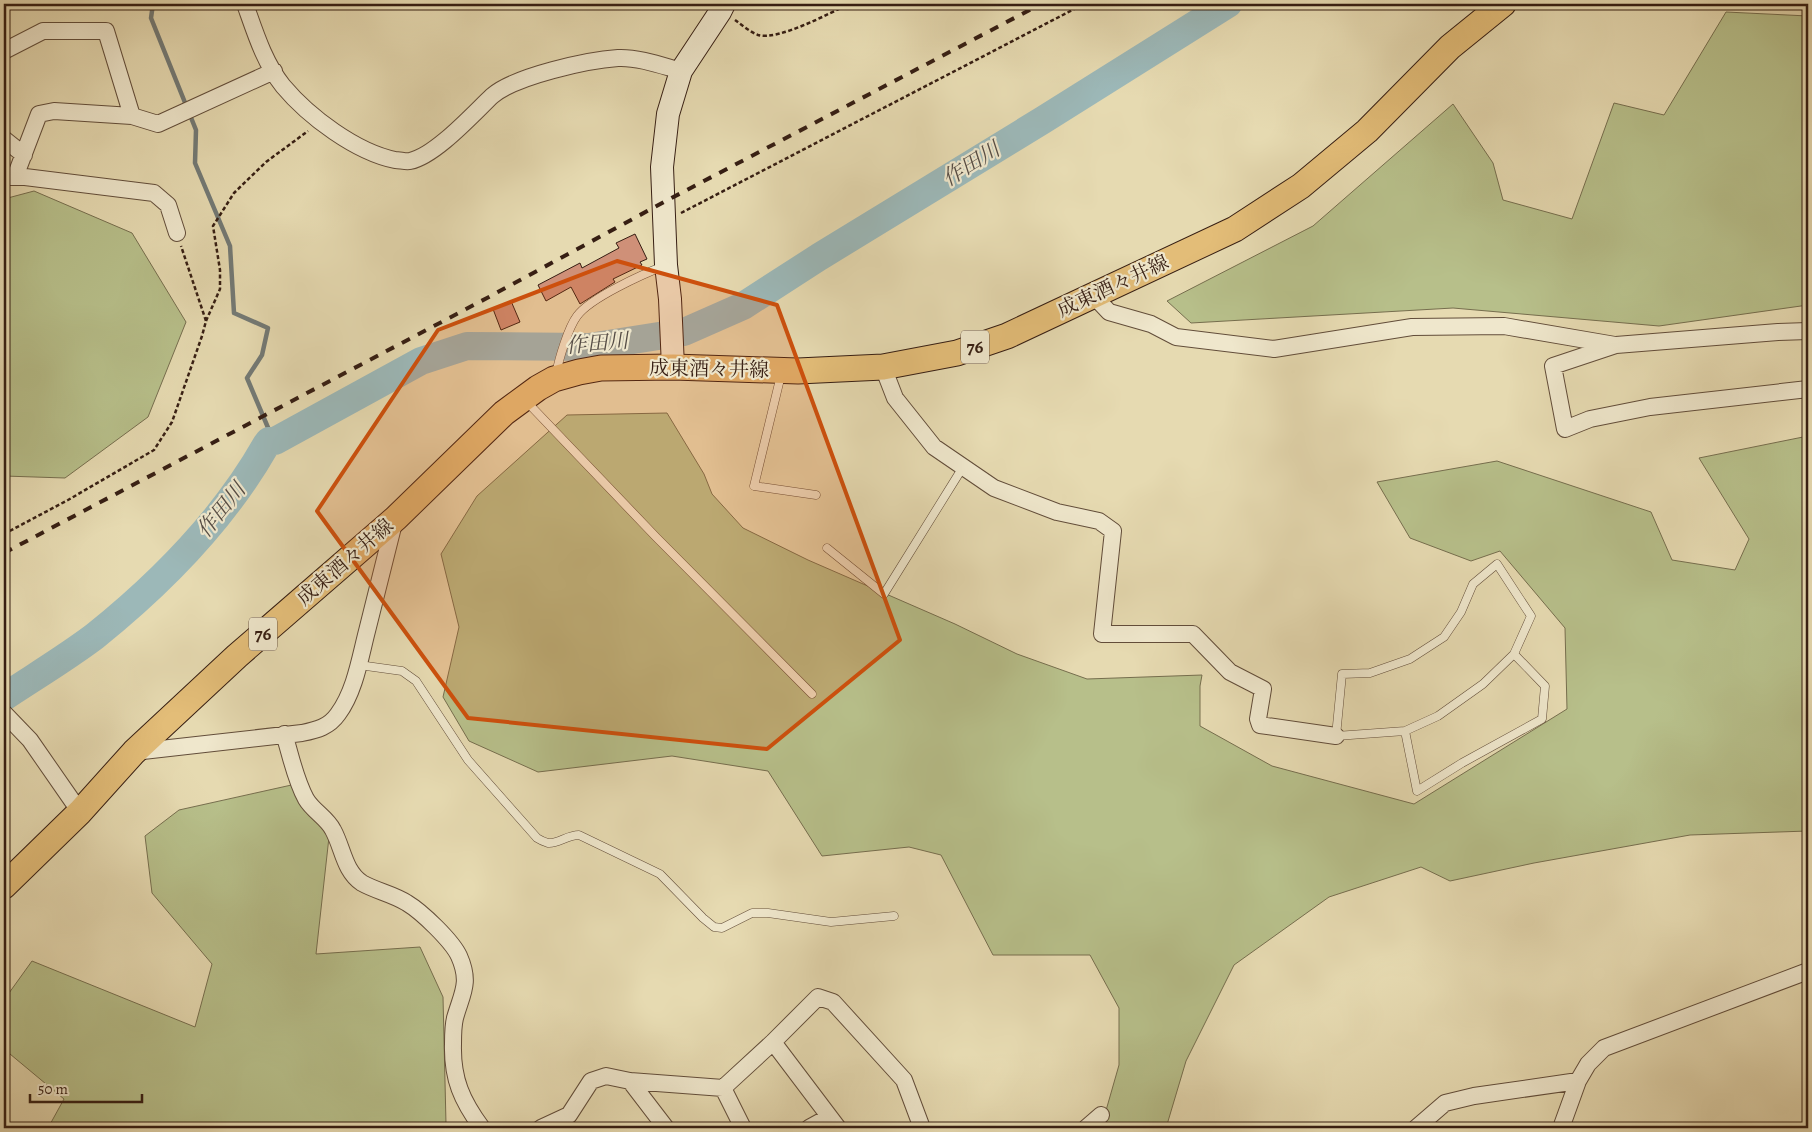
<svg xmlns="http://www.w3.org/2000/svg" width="1812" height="1132" font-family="Alegreya,'Noto Serif JP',serif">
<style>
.green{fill:#b7bf8a;stroke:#766e4e}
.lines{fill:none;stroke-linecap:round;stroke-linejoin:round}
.stream{stroke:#737a76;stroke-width:4.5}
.river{stroke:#9cb8b8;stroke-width:28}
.building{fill:#cf9078;stroke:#361e13}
.lane-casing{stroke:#624d3a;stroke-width:9}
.street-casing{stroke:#624d3a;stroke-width:18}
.secondary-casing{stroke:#361e13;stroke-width:24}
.primary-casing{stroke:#361e13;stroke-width:27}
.path{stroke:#361e13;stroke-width:2.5;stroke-dasharray:4 2.5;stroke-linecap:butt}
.lane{stroke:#efe7cc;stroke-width:8}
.street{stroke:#efe7cc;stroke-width:16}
.secondary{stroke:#efe7cc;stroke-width:22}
.primary{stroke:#e3bd78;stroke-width:25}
.rail{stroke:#361e13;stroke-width:4;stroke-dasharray:9 9;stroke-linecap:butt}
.marked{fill:#cd500d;fill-opacity:0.2;stroke:#cd500d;stroke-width:4;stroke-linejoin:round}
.labels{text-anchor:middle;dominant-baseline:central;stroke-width:4.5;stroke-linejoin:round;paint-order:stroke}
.shield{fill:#efe7cc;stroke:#6e5a4a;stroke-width:1}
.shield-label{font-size:19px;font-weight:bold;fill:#361e13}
.street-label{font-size:20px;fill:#361e13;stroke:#efe7cc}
.water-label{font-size:21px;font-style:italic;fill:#554c45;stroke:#efe7cc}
</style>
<rect width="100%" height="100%" fill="#e6dab1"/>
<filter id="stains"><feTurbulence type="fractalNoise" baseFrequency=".004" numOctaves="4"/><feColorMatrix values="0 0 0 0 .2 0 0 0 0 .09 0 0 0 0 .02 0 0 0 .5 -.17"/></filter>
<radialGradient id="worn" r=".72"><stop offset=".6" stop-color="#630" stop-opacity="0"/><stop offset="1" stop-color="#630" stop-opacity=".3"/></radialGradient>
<path class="green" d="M 1807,4 L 1808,4 L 1808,305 L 1659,326 L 1453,308 L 1191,323 L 1167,301 L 1313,226 L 1453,104 L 1493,163 L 1503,200 L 1572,219 L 1614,103 L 1664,115 L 1726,12 L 1808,16 Z
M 34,191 L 132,233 L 186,322 L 148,417 L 65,478 L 4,476 L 4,199 Z
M 667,413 L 704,474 L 712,494 L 743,528 L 808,560 L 955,624 L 1017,654 L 1087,679 L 1202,675 L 1200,686 L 1200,726 L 1272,766 L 1414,804 L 1567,709 L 1565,628 L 1500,551 L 1471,561 L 1410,538 L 1377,482 L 1497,461 L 1651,512 L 1672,560 L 1735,570 L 1749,539 L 1699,458 L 1808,436 L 1808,831 L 1690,835 L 1534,863 L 1450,881 L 1421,867 L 1329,897 L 1234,965 L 1186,1061 L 1166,1128 L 1101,1128 L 1119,1065 L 1119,1008 L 1090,955 L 993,955 L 941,855 L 909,847 L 822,856 L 768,771 L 672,756 L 538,772 L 469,741 L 443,697 L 459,627 L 441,554 L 477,496 L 567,415 Z
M 296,784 L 329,837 L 316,954 L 420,947 L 443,997 L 446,1124 L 451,1128 L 48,1128 L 64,1099 L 4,1049 L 4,1000 L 32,961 L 195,1027 L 212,964 L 152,893 L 145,836 L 179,810 Z"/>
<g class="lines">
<path class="stream" d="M 153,4 L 151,18 L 196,130 L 195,163 L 230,246 L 234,313 L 268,328 L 262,355 L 247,378 L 269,430 L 269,441"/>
<path class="river" d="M 4,697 C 34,677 66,658 95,636 C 161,583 224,519 266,445 L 269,441 L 275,441 L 421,361 L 467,346 L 589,347 L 684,332 L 743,306 L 819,257 L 1043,120 L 1228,4"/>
</g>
<path class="building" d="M 635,234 L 647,259 L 640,262 L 642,265 L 613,279 L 615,282 L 580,304 L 571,287 L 546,301 L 538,285 L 580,263 L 582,268 L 619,248 L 616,243 Z
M 511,301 L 520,322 L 501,330 L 493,309 Z"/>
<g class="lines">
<defs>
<path id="lane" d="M 556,374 C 559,359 568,328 577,316 C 590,298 643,274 664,266
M 781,375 L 754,486 L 816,495
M 526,401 L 656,537 L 812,694
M 827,548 L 884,594 L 963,467
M 359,665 L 402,671 L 416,681 L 468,760 L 537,838 C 540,840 545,842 548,843 C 558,844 567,835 579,835 L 660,874 L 703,918 L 714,927 L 722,928 L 752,913 L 768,913 L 831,922 L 894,916
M 1405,731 L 1417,791 L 1462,763 L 1542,719 L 1545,686 L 1514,654 L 1531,616 L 1497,564 L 1473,584 L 1461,612 L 1444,637 L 1410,659 L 1370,673 L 1342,674 L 1336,736 L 1405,731 L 1438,716 L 1483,684 L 1514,654"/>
<path id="street" d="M 245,4 C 255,32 264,62 283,86 C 309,117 356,152 395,160 C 400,160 406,162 410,161 C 435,156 473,114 492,96 C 515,76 588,60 618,58 C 638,57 663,66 681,71
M 4,51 L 43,31 L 106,31 L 132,116
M 4,139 L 24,155
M 6,177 L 25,177 L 154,193 L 168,205 L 177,233
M 15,177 L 39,114 L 54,111 L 132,116 L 158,124 L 274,71
M 1093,295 L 1109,312 L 1151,324 L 1176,337 L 1274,349 L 1412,327 L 1504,326 L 1615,345
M 1808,331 L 1778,332 L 1616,345 L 1553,366 L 1565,429 L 1590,419 L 1650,407 L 1808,389
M 883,367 L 895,398 L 934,447 L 994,488 L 1057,512 L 1099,521 L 1113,531 L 1102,634 L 1193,634 L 1230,672 L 1263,689 L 1258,719 L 1260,725 L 1336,736
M 4,713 L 30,740 L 80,812
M 284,734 C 291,756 295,779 306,799 C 313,811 327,818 333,830 C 343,848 344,871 362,883 C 376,891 393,894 407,903 C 422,912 452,941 459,956 C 471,983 462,993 455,1018 C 453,1026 453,1036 453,1044 C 452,1079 462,1101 482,1128
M 134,752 L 302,733 C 317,730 329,727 338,714 C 355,691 360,658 367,631 C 376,594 386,556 395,519
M 773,1042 L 838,1128
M 630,1081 L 666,1128
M 723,1088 L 743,1128
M 541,1128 L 569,1115 L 591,1081 L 606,1076 L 630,1081 L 723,1088 L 773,1042 L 818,997 L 833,1002 L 904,1080 L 922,1128
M 809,1128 L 829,1117
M 1086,1128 L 1101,1115
M 1416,1128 L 1445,1103 L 1474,1096 L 1578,1081
M 1561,1128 L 1578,1081 L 1588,1064 L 1604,1048 L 1808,971"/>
<path id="secondary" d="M 673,367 L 670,299 L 666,265 L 662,167 L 668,114 L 681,71 L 720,12 L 724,4"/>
<path id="primary" d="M 4,886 L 80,812 L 134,752 L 237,656 L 396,518 L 504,413 L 538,388 L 554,379 L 579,372 L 601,368 L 673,367 L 798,371 L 883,367 L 957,353 L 1007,336 L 1235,229 L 1301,186 L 1367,131 L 1450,47 L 1503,4"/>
</defs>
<use href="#lane" class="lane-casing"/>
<use href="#street" class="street-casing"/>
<use href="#secondary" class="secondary-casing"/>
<use href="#primary" class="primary-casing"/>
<path class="path" d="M 735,20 C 742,25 750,32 758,35 C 778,41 830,13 849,4
M 681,213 L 1084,4
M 206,321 L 220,289 L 220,270 L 213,226 L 234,193 L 266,162 L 308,131
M 4,534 L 68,500 L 154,450 L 172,422 L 202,336 L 206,321 L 181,246"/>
<use href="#lane" class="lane"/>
<use href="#street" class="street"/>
<use href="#secondary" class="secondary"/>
<use href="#primary" class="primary"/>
<path class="rail" d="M 4,553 L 487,298 L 664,202 L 1041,4"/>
</g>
<path class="marked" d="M 617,261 L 777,305 L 900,640 L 767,749 L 468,718 L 317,511 L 438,330 Z"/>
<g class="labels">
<g class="shield">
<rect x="961" y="330.5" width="28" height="33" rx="4"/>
<rect x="249" y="617.5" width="28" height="33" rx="4"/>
</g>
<g class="shield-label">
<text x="975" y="347">76</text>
<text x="263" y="634">76</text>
</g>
<g class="street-label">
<text transform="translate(1113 286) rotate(-25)">成東酒々井線</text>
<text transform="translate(709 369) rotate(1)">成東酒々井線</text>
<text transform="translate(345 562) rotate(-41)">成東酒々井線</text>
</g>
<g class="water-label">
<text transform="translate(971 164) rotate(-32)">作田川</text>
<text transform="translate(597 343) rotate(-5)">作田川</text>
<text transform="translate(221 510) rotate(-51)">作田川</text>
</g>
</g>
<rect width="1812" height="1132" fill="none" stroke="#e6dab1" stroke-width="20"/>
<rect x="5" y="5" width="1802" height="1122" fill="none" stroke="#361e13" stroke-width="2.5"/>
<rect x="10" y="10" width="1792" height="1112" fill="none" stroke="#361e13"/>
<path d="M30 1094v8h112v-8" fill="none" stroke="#361e13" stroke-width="2.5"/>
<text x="38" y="1094" font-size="15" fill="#361e13" stroke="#efe7cc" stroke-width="4" paint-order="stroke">50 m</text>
<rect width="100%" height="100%" filter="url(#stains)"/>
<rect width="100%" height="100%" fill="url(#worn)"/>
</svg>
